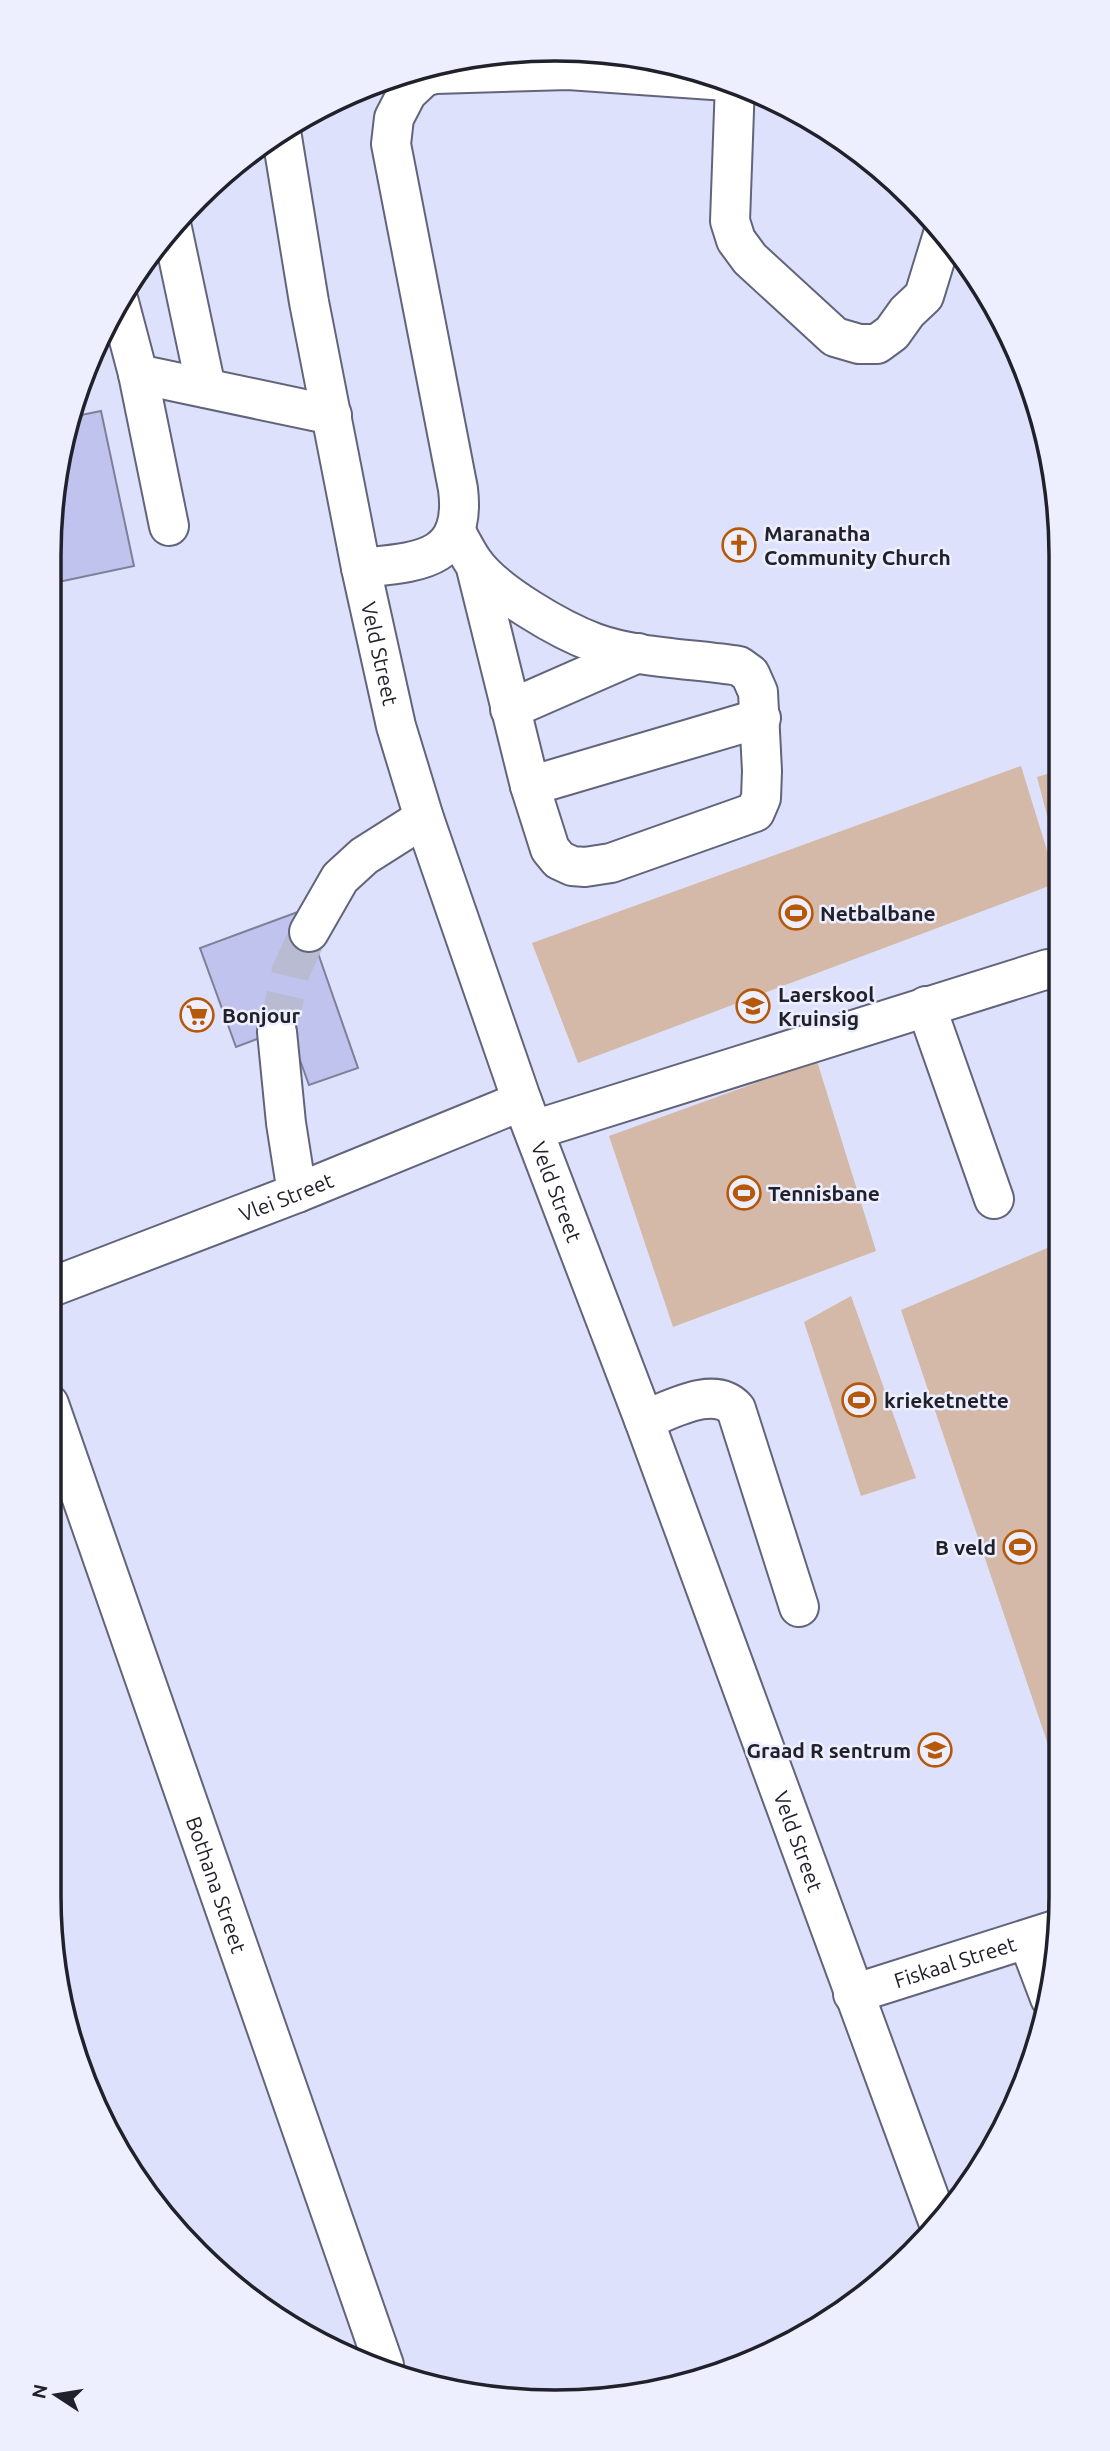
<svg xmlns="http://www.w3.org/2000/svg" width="1110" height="2451" font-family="Ubuntu,sans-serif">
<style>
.green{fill:#d4b8a8}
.building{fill:#c0c3ee;stroke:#7e8098;stroke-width:2}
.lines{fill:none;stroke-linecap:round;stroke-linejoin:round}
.minor-tunnel{stroke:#b8bbd1;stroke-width:38;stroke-dasharray:38 19;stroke-linecap:butt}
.minor-casing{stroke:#62647b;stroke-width:42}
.minor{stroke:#fff;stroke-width:38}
.labels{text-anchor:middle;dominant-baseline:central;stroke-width:5;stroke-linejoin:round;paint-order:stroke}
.poi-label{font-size:21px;font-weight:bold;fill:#21212b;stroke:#edefff;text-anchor:start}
.street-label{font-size:21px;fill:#21212b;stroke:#edefff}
.rim{fill:none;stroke:#21212b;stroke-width:3.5}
</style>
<rect width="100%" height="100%" fill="#dee1fb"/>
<path class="green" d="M 1021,766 L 1057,883 L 578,1063 L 532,943 Z
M 1057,771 L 1058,857 L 1037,777 Z
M 817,1061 L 876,1251 L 673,1327 L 609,1136 Z
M 1059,1243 L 1061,1783 L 901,1310 Z
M 851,1296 L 916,1478 L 861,1496 L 804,1322 Z"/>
<path class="building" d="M 101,411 L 134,566 L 49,584 L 49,555 L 59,457 L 71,417 Z
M 303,910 L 358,1068 L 309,1085 L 288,1027 L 236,1047 L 200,948 Z"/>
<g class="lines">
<path class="minor-tunnel" d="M 277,1032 L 291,971 L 309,932"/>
<defs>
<g id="minor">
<path d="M 735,83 L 730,221 L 736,240 L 750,259 L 835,337 L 859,344 L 877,344 L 892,333 L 907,312 L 924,296 L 943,234"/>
<path id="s1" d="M 281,131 L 309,302 L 361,568 L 396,726 L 424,818 L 522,1101 L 644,1420 L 939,2224"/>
<path d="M 172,228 L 206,388"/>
<path d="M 119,302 L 138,374 L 332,415"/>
<path d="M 138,374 L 169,526"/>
<path d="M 455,530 C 461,541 467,553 474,563 C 496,593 560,630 595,643 C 636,658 695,659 739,666 L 750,674 L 758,692 L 762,771 L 761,798 L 755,812 L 611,863 L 585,867 L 572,866 L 559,860 L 550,849 L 530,786 L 475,564"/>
<path d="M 361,568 C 417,562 467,562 458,489 L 391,144 L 394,118 L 407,93 L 424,77 L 435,74 L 568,70 L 727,81"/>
<path d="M 510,709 L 638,653"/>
<path d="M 530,786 L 761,718"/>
<path d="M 309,932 L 340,878 L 364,856 L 424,818"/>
<path d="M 926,1006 L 994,1199"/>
<path d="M 277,1032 L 286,1123 L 297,1193"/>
<path d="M 534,1130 L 1048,969 L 1058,973"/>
<path id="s2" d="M 49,1288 L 297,1193 L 522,1101"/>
<path id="s3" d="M 49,1404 L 384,2365"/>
<path d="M 644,1420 C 669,1411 714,1384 736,1409 L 799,1607"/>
<path d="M 1028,1940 L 1050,1998"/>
<path id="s4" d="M 853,1994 L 1058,1929"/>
</g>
</defs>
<use href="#minor" class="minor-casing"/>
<use href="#minor" class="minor"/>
</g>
<defs>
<symbol id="church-ring" viewBox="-11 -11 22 22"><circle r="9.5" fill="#edefff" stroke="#b65809" stroke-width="1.5"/><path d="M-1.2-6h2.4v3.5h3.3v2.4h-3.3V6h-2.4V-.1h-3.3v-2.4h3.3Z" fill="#b65809"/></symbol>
<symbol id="stadium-ring" viewBox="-11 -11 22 22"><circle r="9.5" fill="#edefff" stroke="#b65809" stroke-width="1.5"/><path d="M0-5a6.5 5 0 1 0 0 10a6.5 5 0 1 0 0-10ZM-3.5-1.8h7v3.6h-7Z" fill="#b65809"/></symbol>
<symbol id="school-ring" viewBox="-11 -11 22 22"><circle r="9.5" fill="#edefff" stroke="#b65809" stroke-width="1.5"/><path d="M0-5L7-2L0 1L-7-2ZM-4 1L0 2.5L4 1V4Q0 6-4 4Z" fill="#b65809"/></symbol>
<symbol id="supermarket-ring" viewBox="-11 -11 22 22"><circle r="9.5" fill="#edefff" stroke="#b65809" stroke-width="1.5"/><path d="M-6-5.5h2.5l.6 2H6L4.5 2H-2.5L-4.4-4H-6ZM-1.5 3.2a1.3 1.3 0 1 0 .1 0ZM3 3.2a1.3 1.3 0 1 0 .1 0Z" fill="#b65809"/></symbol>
</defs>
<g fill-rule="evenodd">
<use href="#church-ring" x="720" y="526" width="38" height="38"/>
<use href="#stadium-ring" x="777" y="894" width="38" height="38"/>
<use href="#school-ring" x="734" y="987" width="38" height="38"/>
<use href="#supermarket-ring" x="178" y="996" width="38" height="38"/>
<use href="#stadium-ring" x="725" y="1174" width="38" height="38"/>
<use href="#stadium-ring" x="840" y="1381" width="38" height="38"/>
<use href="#stadium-ring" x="1001" y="1528" width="38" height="38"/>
<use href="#school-ring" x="916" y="1731" width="38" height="38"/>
</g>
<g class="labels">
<g class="poi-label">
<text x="764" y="533">Maranatha<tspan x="764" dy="24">Community Church</tspan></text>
<text x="820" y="913">Netbalbane</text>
<text x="778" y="994">Laerskool<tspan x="778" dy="24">Kruinsig</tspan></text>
<text x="222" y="1015">Bonjour</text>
<text x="768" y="1193">Tennisbane</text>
<text x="884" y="1400">krieketnette</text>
<text x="996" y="1547" text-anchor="end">B veld</text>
<text x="911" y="1750" text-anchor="end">Graad R sentrum</text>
</g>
<g class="street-label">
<text stroke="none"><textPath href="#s1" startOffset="532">Veld Street</textPath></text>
<text stroke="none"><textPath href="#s1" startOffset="1099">Veld Street</textPath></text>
<text stroke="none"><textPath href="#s2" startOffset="254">Vlei Street</textPath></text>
<text stroke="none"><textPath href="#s1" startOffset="1792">Veld Street</textPath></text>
<text stroke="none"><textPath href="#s3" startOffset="509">Bothana Street</textPath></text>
<text stroke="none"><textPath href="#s4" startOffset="107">Fiskaal Street</textPath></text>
</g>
</g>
<path d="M0 0H1110V2451H0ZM555 61H555A494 494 0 0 1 1049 555V1896A494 494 0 0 1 555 2390H555A494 494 0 0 1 61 1896V555A494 494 0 0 1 555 61Z" fill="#edefff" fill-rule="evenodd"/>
<path class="rim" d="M555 61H555A494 494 0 0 1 1049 555V1896A494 494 0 0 1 555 2390H555A494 494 0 0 1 61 1896V555A494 494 0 0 1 555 61Z"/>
<g transform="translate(56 2395) rotate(282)" stroke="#edefff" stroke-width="5" paint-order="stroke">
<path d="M0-5L12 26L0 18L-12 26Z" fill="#21212b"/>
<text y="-10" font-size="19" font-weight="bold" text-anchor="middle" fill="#21212b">N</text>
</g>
</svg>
